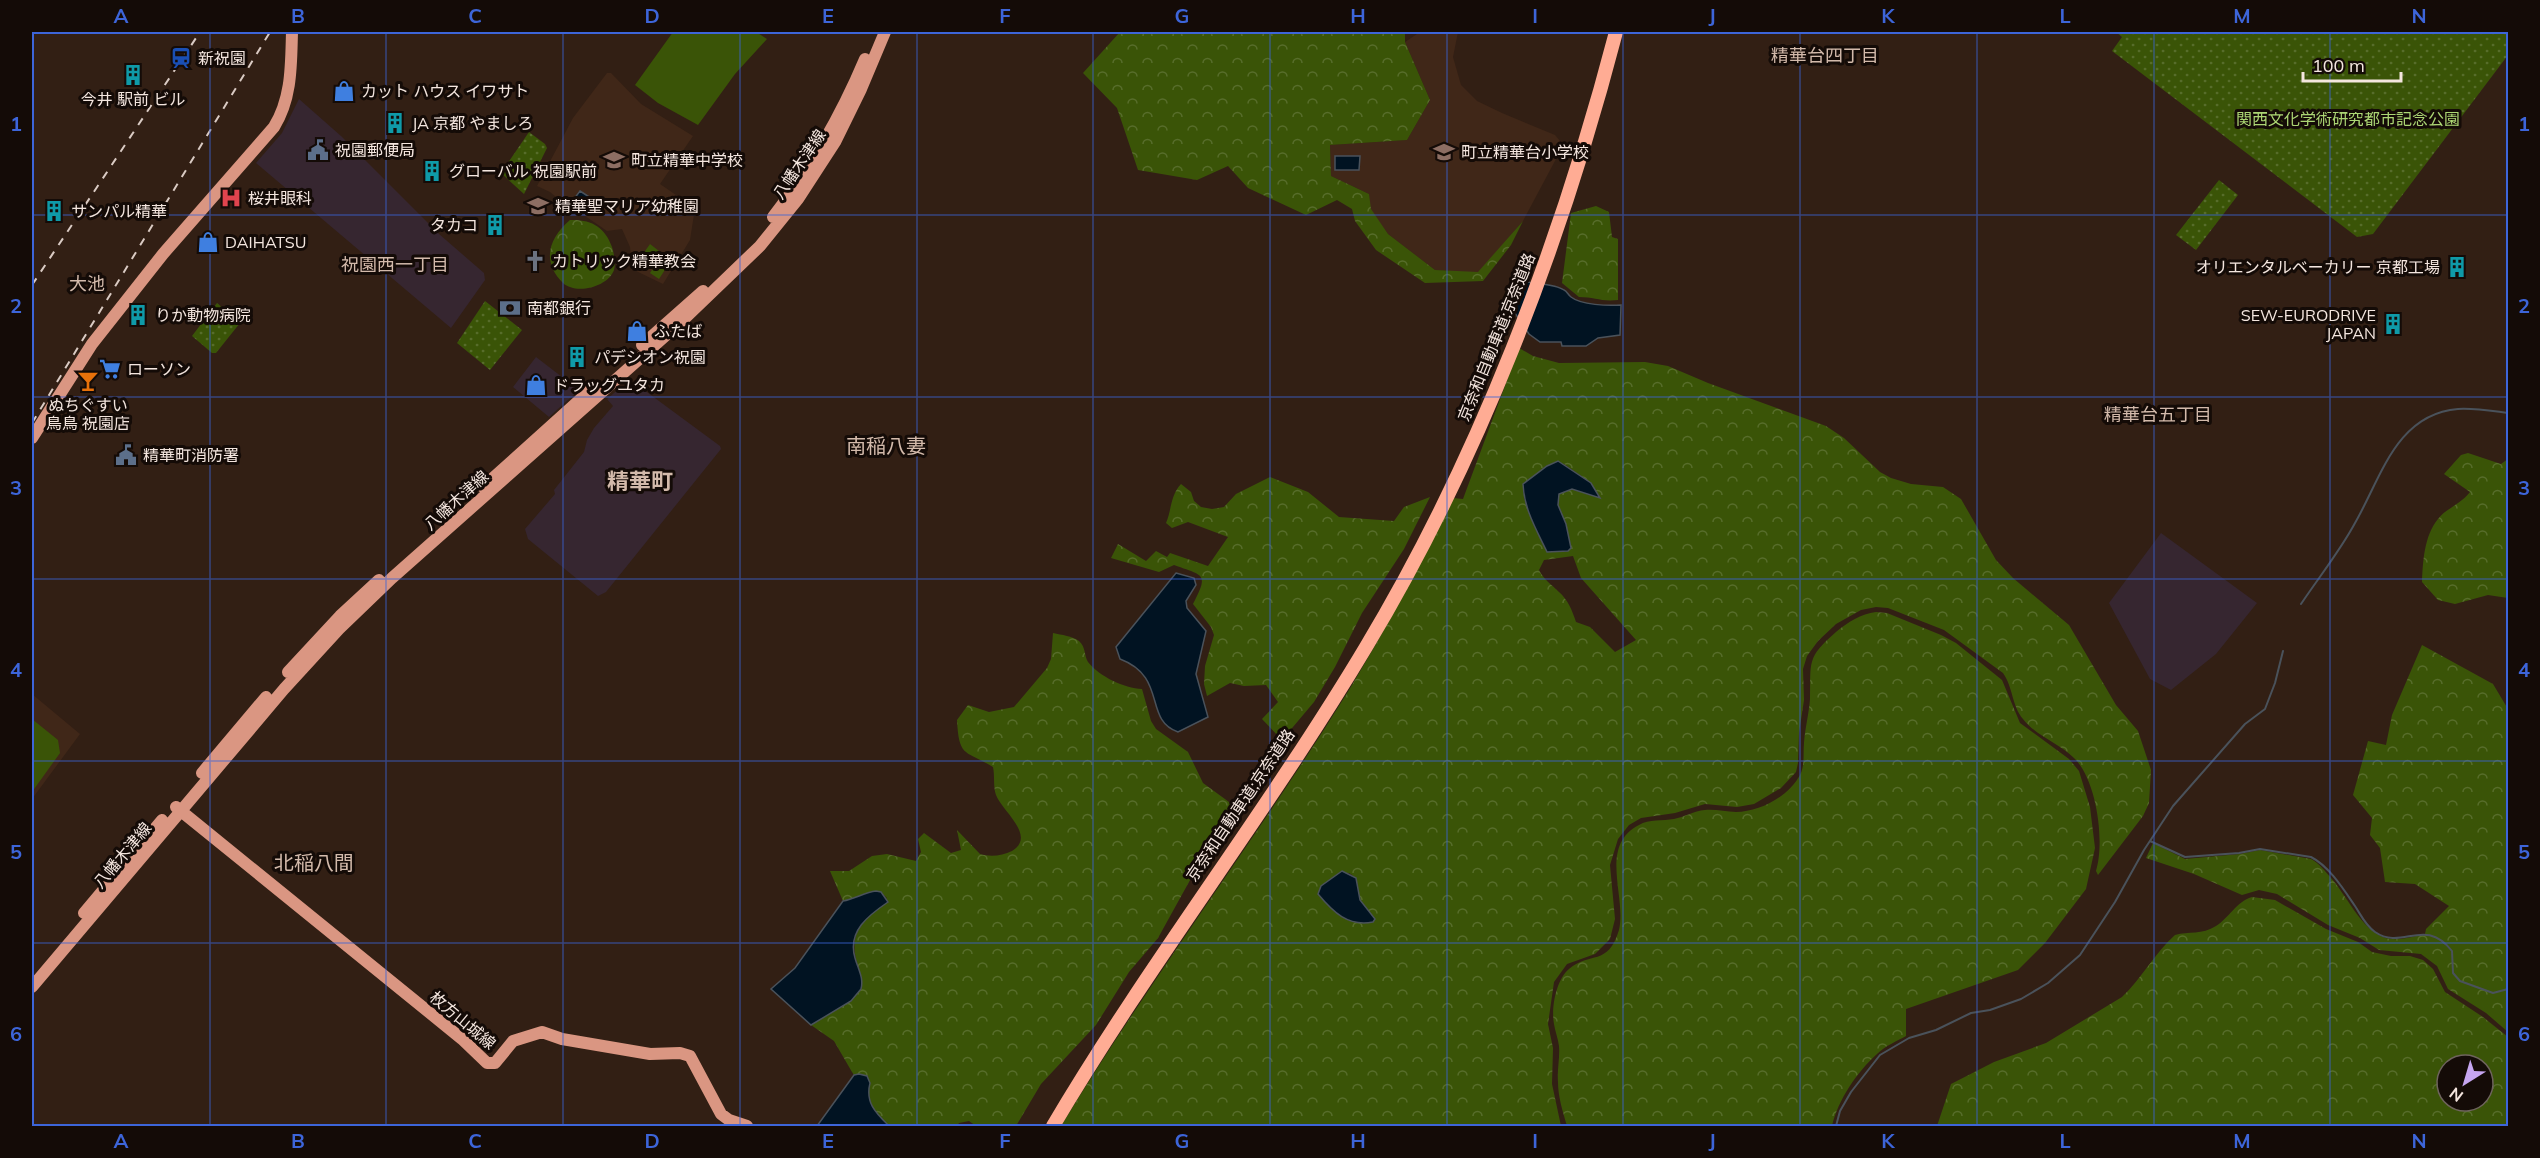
<svg xmlns="http://www.w3.org/2000/svg" width="2540" height="1158" font-family="Mulish,'Noto Sans JP',sans-serif">
<style>
.commercial{fill:#362630}
.built{fill:#402718}
.green{fill:#3a5407}
.forest{fill:url(#forest-crowns);fill-rule:evenodd}
.park{fill:url(#park-dots)}
.water{fill:#011322;stroke:#4a525b;stroke-width:1.5}
.lines{fill:none;stroke-linecap:round;stroke-linejoin:round}
.stream{stroke:#4a525b;stroke-width:2}
.major{stroke:#da9682;stroke-width:12}
.highway{stroke:#ffac94;stroke-width:14}
.rail{stroke:#dacbc4;stroke-width:2;stroke-dasharray:8 8;stroke-linecap:butt}
.grid{fill:none;stroke:#3d65d9;stroke-width:1.5;stroke-opacity:0.55}
.labels{text-anchor:middle;dominant-baseline:central;stroke-width:6;stroke-linejoin:round;paint-order:stroke}
.poi-label{font-size:16px;fill:#f4e6df;stroke:#140b07;text-anchor:start}
.park-label{font-size:16px;fill:#acd674;stroke:#140b07}
.street-label{font-size:16px;fill:#f4e6df;stroke:#140b07}
.neighbourhood-label{font-size:18px;fill:#d3baab;stroke:#140b07}
.quarter-label{font-size:20px;fill:#d3baab;stroke:#140b07}
.district-label{font-size:22px;font-weight:bold;fill:#d3baab;stroke:#140b07}
.neatline{fill:none;stroke:#3d65d9;stroke-width:2}
.grid-label{font-size:20px;text-anchor:middle;font-weight:bold;fill:#3d65d9}
</style>
<defs>
<pattern id="forest-crowns" width="20" height="18" patternUnits="userSpaceOnUse" patternTransform="scale(1.5)"><rect width="20" height="18" fill="#3a5407"/><path d="M2 6a3 3 0 1 1 6 0M12 15a3 3 0 1 1 6 0" fill="none" stroke="#576d2b"/></pattern>
<pattern id="park-dots" width="8" height="8" patternUnits="userSpaceOnUse" patternTransform="scale(1.5)"><rect width="8" height="8" fill="#3a5407"/><path d="M2 2h.1M6 6h.1" fill="none" stroke="#576d2b" stroke-width="1.8" stroke-linecap="round"/></pattern>
</defs>
<rect width="100%" height="100%" fill="#321f14"/>
<path class="commercial" d="M 299,99 L 341,136 L 439,234 L 484,273 L 485,280 L 451,328 L 256,163 L 282,133 Z
M 536,357 L 579,390 L 549,417 L 513,387 Z
M 640,387 L 720,446 L 721,449 L 606,592 L 598,596 L 528,539 L 525,529 L 555,494 L 554,490 L 584,452 L 587,440 L 594,428 L 613,406 L 607,399 L 620,388 L 622,391 Z
M 2161,533 L 2257,603 L 2216,654 L 2171,690 L 2150,679 L 2109,603 Z"/>
<path class="built" d="M 1420,32 L 1458,32 L 1453,57 L 1461,85 L 1477,101 L 1502,113 L 1555,135 L 1560,141 L 1556,159 L 1523,221 L 1478,273 L 1435,270 L 1388,234 L 1370,209 L 1369,194 L 1331,176 L 1330,145 L 1407,140 L 1430,100 L 1405,42 Z
M 607,73 L 611,73 L 641,104 L 693,136 L 660,184 L 695,208 L 690,240 L 663,284 L 632,269 L 630,247 L 622,229 L 607,231 L 575,209 L 567,206 L 550,192 L 537,186 L 573,118 Z
M 32,694 L 80,734 L 32,799 Z"/>
<path class="green" d="M 673,32 L 756,32 L 767,39 L 735,74 L 698,125 L 658,103 L 635,85 Z
M 650,244 L 659,251 L 645,270 L 636,264 Z
M 663,253 L 672,259 L 659,279 L 650,273 Z
M 32,719 L 58,740 L 60,753 L 32,792 Z"/>
<path class="forest" d="M 1120,32 L 1405,32 L 1405,42 L 1430,100 L 1407,140 L 1330,145 L 1331,176 L 1369,194 L 1371,209 L 1388,234 L 1435,270 L 1478,272 L 1523,221 L 1511,245 L 1483,281 L 1425,283 L 1376,250 L 1355,221 L 1352,209 L 1337,200 L 1306,215 L 1248,188 L 1228,166 L 1197,180 L 1138,170 L 1117,108 L 1083,73 Z
M 1596,206 L 1609,212 L 1612,237 L 1618,239 L 1618,300 C 1601,302 1595,297 1579,297 L 1562,283 L 1571,213 Z
M 570,220 C 591,219 605,227 612,247 C 614,254 616,263 614,270 C 608,287 576,295 563,283 C 541,261 549,238 570,220 Z
M 1519,348 L 1533,356 L 1559,363 L 1645,362 L 1668,366 L 1708,383 L 1826,426 L 1844,438 L 1880,472 L 1891,478 L 1911,484 L 1943,487 L 1961,499 L 1996,560 L 2013,578 L 2069,625 L 2116,705 L 2138,731 L 2151,770 L 2149,803 L 2143,816 L 2098,875 L 2096,871 C 2105,842 2097,780 2074,758 C 2059,743 2036,736 2023,719 C 2012,706 2013,687 2003,673 L 1944,630 L 1888,608 L 1876,607 L 1861,610 L 1836,624 L 1818,641 L 1807,656 L 1803,669 L 1804,700 L 1799,733 L 1798,763 L 1796,772 L 1781,788 L 1754,804 L 1737,807 L 1705,804 L 1675,813 L 1641,818 L 1629,825 L 1618,839 L 1610,865 L 1615,919 L 1610,939 L 1595,954 L 1567,964 L 1554,982 L 1548,1024 L 1553,1048 L 1552,1084 L 1561,1126 L 1061,1126 C 1152,977 1257,838 1349,690 C 1387,627 1421,563 1453,498 L 1463,499 ZM 1564,464 L 1591,483 L 1600,497 L 1572,489 L 1558,494 L 1558,505 L 1566,524 L 1524,499 ZM 1573,556 L 1581,578 L 1636,640 L 1615,652 L 1590,627 L 1576,622 C 1572,610 1568,600 1559,592 C 1551,584 1544,580 1539,570 L 1544,560 ZM 1349,873 C 1361,879 1356,889 1359,899 C 1362,907 1369,913 1375,918 L 1321,886 Z
M 2468,453 L 2501,464 L 2508,459 L 2508,598 L 2488,595 L 2455,604 L 2438,600 L 2422,582 C 2423,562 2424,536 2438,519 C 2445,509 2460,505 2470,492 L 2444,474 L 2461,455 Z
M 1270,477 L 1308,492 L 1339,517 L 1394,521 L 1404,507 L 1430,497 L 1404,549 L 1362,613 L 1335,667 L 1314,702 L 1282,740 L 1262,719 L 1278,702 L 1266,685 L 1244,686 L 1230,683 L 1207,696 L 1204,684 L 1205,666 L 1214,635 L 1211,627 L 1193,604 C 1209,573 1204,576 1174,565 L 1159,572 L 1111,558 L 1118,544 L 1146,561 L 1156,551 L 1167,557 L 1170,553 L 1208,566 L 1228,537 L 1188,522 L 1172,528 L 1166,523 C 1172,509 1170,496 1181,484 L 1191,492 L 1194,501 L 1201,507 L 1212,509 L 1224,507 L 1236,494 Z
M 1876,612 L 1887,613 L 1941,635 L 1956,643 L 2002,680 L 2020,723 L 2069,759 L 2079,771 L 2090,807 L 2095,848 L 2086,889 L 2045,943 L 2018,970 L 1906,1009 L 1906,1036 C 1897,1041 1885,1046 1877,1054 C 1857,1072 1838,1100 1832,1126 L 1567,1126 C 1563,1112 1558,1097 1558,1082 C 1557,1070 1560,1058 1559,1046 C 1558,1038 1555,1031 1554,1024 C 1551,1008 1556,980 1569,969 C 1590,951 1608,967 1619,930 C 1627,897 1598,846 1639,825 C 1649,819 1663,821 1674,819 C 1684,817 1694,811 1705,810 C 1715,809 1726,812 1736,812 C 1760,812 1789,796 1800,775 C 1805,766 1803,753 1804,743 C 1805,729 1809,713 1810,699 C 1811,662 1806,658 1836,632 C 1848,622 1861,614 1876,612 Z
M 1053,633 C 1062,635 1072,636 1079,641 C 1086,647 1084,656 1088,662 C 1100,677 1124,688 1142,689 L 1151,721 L 1156,729 L 1188,752 L 1203,783 L 1229,802 L 1231,806 L 1158,938 L 1129,972 L 1096,1025 L 1041,1084 L 1016,1126 L 976,1126 L 969,1121 L 959,1123 L 957,1126 L 889,1126 L 872,1109 L 859,1074 L 854,1075 L 852,1072 L 834,1041 L 811,1025 L 851,1001 L 861,975 C 846,936 858,924 887,898 C 875,886 871,892 859,898 C 854,900 848,900 843,901 L 830,871 L 849,871 L 872,856 L 887,854 L 916,861 L 921,852 L 918,839 L 924,833 L 951,853 L 961,850 L 957,830 L 980,854 C 990,857 1002,856 1012,851 C 1037,836 1002,811 996,795 C 993,787 995,776 993,767 C 965,750 959,758 957,720 L 968,705 L 989,712 L 1014,707 L 1047,668 L 1051,659 Z
M 2422,645 L 2493,684 L 2508,709 L 2508,1032 L 2486,1013 L 2448,989 L 2437,966 L 2421,954 L 2379,950 L 2360,938 L 2328,925 L 2277,894 L 2259,890 L 2242,895 L 2194,874 L 2146,858 L 2153,843 L 2185,859 L 2240,854 L 2260,850 L 2311,859 C 2319,863 2325,871 2331,878 C 2349,898 2364,937 2392,939 C 2403,940 2415,936 2425,934 L 2426,929 L 2449,906 L 2415,884 L 2385,882 L 2380,848 L 2370,835 L 2372,818 L 2353,795 L 2368,741 L 2386,745 L 2392,715 Z
M 2252,897 L 2275,900 L 2326,929 L 2358,942 L 2372,952 L 2391,956 L 2410,956 L 2423,960 L 2433,969 L 2445,992 L 2483,1017 L 2508,1037 L 2508,1126 L 1937,1126 L 1951,1084 L 1994,1062 L 2046,1043 L 2122,997 C 2142,978 2154,954 2175,935 C 2189,931 2202,935 2216,926 C 2229,918 2236,902 2252,897 ZM 2447,1065 L 2483,1065 L 2483,1101 L 2447,1101 Z"/>
<path class="park" d="M 2116,32 L 2508,32 L 2508,55 L 2373,234 L 2357,237 L 2112,51 L 2122,37 Z
M 529,132 L 545,144 L 547,148 L 524,194 L 501,173 Z
M 2219,180 L 2238,195 L 2196,250 L 2176,235 Z
M 485,301 L 522,330 L 490,370 L 457,343 Z
M 217,303 L 240,323 L 216,353 L 212,353 L 192,336 Z"/>
<path class="water" d="M 1335,156 L 1360,156 L 1359,170 L 1335,170 Z
M 580,191 L 600,204 L 594,213 L 574,199 Z
M 1527,282 C 1537,284 1556,284 1564,290 C 1567,291 1568,295 1571,297 C 1581,305 1608,306 1621,305 L 1620,335 L 1598,338 L 1586,346 L 1562,346 L 1561,342 L 1540,342 L 1529,334 L 1505,298 L 1514,289 L 1513,285 Z
M 1558,461 L 1591,483 L 1600,498 L 1572,489 L 1559,494 L 1558,505 L 1566,524 L 1571,548 L 1568,551 L 1547,552 C 1536,529 1524,509 1523,484 L 1547,466 Z
M 1176,573 L 1194,578 L 1196,585 L 1186,601 L 1187,608 L 1206,631 L 1196,674 L 1208,717 L 1178,732 C 1143,720 1168,677 1120,659 L 1116,647 Z
M 1342,871 L 1356,878 L 1360,900 L 1375,919 L 1373,922 C 1348,927 1333,912 1318,894 L 1321,886 Z
M 876,891 L 881,892 L 888,902 C 869,915 847,931 855,958 C 858,969 864,978 861,989 L 851,1001 L 811,1025 L 771,989 L 795,968 L 843,901 C 855,899 865,892 876,891 Z
M 859,1074 L 867,1076 L 870,1083 C 865,1103 876,1113 889,1126 L 817,1126 L 854,1075 Z"/>
<g class="lines">
<path class="stream" d="M 2301,604 C 2319,577 2340,551 2355,523 C 2381,478 2396,414 2458,409 C 2475,408 2492,411 2508,413
M 2150,841 L 2185,857 L 2239,853 L 2260,849 L 2311,857 C 2329,866 2344,890 2355,906 C 2361,915 2365,925 2375,932 C 2403,951 2424,916 2452,951 L 2453,973 L 2460,981 L 2493,993 L 2508,989
M 1836,1126 L 1840,1111 L 1851,1092 L 1880,1055 L 1909,1038 L 1936,1030 L 1971,1013 L 1990,1010 L 2021,999 L 2048,983 L 2080,955 L 2115,902 L 2144,850 L 2173,806 L 2245,724 L 2265,709 L 2275,683 L 2283,651"/>
<path class="major" d="M 773,217 C 811,168 841,116 865,59
M 642,345 L 703,291
M 32,438 L 92,344 L 163,254 L 274,127 C 292,98 291,65 292,32
M 483,487 L 593,388
M 288,672 L 340,616 L 379,580
M 202,773 L 266,697
M 176,807 L 462,1039 L 487,1063 L 495,1063 L 513,1041 L 542,1032 L 562,1039 L 650,1054 L 680,1053 L 690,1056 L 721,1114 L 729,1120 L 747,1126
M 84,913 L 162,820
M 32,987 L 284,689 L 339,629 L 392,578 L 682,321 L 760,246 L 798,199 L 835,142 L 861,89 L 885,32"/>
<path class="highway" d="M 1053,1126 C 1150,962 1268,811 1366,647 C 1479,459 1561,243 1616,32"/>
<path class="rail" d="M 32,285 L 200,32
M 32,423 L 270,32"/>
</g>
<path class="grid" d="M 210,32 L 210,1126M 386,32 L 386,1126M 563,32 L 563,1126M 740,32 L 740,1126M 917,32 L 917,1126M 1093,32 L 1093,1126M 1270,32 L 1270,1126M 1447,32 L 1447,1126M 1623,32 L 1623,1126M 1800,32 L 1800,1126M 1977,32 L 1977,1126M 2154,32 L 2154,1126M 2330,32 L 2330,1126M 32,215 L 2508,215M 32,397 L 2508,397M 32,579 L 2508,579M 32,761 L 2508,761M 32,943 L 2508,943"/>
<defs>
<symbol id="station-bare" viewBox="-9 -9 18 18"><path d="M-3-6H3Q5-6 5-4V2Q5 4 3 4L4.5 6H3L1.5 4h-3L-3 6H-4.5L-3 4Q-5 4-5 2V-4Q-5-6-3-6ZM-3.5-4v3h7v-3ZM-3.5 1v1.5H-2V1ZM2 1v1.5H3.5V1Z" fill="#1a4fb4" stroke="#140b07" stroke-width="2.5" paint-order="stroke"/></symbol>
<symbol id="building-bare" viewBox="-9 -9 18 18"><path d="M-4-6H4V6H1V3H-1V6H-4ZM-2.5-4.3h1.7v1.8h-1.7ZM.8-4.3h1.7v1.8H.8ZM-2.5-1h1.7V.8h-1.7ZM.8-1h1.7V.8H.8Z" fill="#0f9aa8" stroke="#140b07" stroke-width="2.5" paint-order="stroke"/></symbol>
<symbol id="shop-bare" viewBox="-9 -9 18 18"><path d="M-5-2.5h2.3a2.7 3.5 0 0 1 5.4 0H5L5.5 6h-11ZM-1.5-2.5h3a1.5 2.3 0 0 0-3 0Z" fill="#3f7fe0" stroke="#140b07" stroke-width="2.5" paint-order="stroke"/></symbol>
<symbol id="civic-bare" viewBox="-9 -9 18 18"><path d="M-.6-6.5H3V-4.5H.6V-3L4-1V1h2V6H-6V1h2V-1L-.6-3ZM-1.2 2.5V6h2.4V2.5Z" fill="#5c6f8a" stroke="#140b07" stroke-width="2.5" paint-order="stroke"/></symbol>
<symbol id="school-bare" viewBox="-9 -9 18 18"><path d="M0-5L7-2L0 1L-7-2ZM-4 1L0 2.5L4 1V4Q0 6-4 4Z" fill="#8d6e63" stroke="#140b07" stroke-width="2.5" paint-order="stroke"/></symbol>
<symbol id="hospital-bare" viewBox="-9 -9 18 18"><path d="M-5-5h3v3.5h4V-5h3V5h-3V1.5h-4V5h-3Z" fill="#e0444e" stroke="#140b07" stroke-width="2.5" paint-order="stroke"/></symbol>
<symbol id="church-bare" viewBox="-9 -9 18 18"><path d="M-1.2-6h2.4v3.5h3.3v2.4h-3.3V6h-2.4V-.1h-3.3v-2.4h3.3Z" fill="#6b7280" stroke="#140b07" stroke-width="2.5" paint-order="stroke"/></symbol>
<symbol id="bank-bare" viewBox="-9 -9 18 18"><path d="M-6-4H6V4H-6ZM0-2.3a2.3 2.3 0 1 0 0 4.6a2.3 2.3 0 1 0 0-4.6Z" fill="#5c6f8a" stroke="#140b07" stroke-width="2.5" paint-order="stroke"/></symbol>
<symbol id="supermarket-bare" viewBox="-9 -9 18 18"><path d="M-6-5.5h2.5l.6 2H6L4.5 2H-2.5L-4.4-4H-6ZM-1.5 3.2a1.3 1.3 0 1 0 .1 0ZM3 3.2a1.3 1.3 0 1 0 .1 0Z" fill="#3f7fe0" stroke="#140b07" stroke-width="2.5" paint-order="stroke"/></symbol>
<symbol id="bar-bare" viewBox="-9 -9 18 18"><path d="M-6-5H6L.8 .8V4.5H3.5V6h-7V4.5H-.8V.8Z" fill="#e8710a" stroke="#140b07" stroke-width="2.5" paint-order="stroke"/></symbol>
</defs>
<g fill-rule="evenodd">
<use href="#station-bare" x="166" y="43" width="30" height="30"/>
<use href="#building-bare" x="118" y="60" width="30" height="30"/>
<use href="#shop-bare" x="329" y="76" width="30" height="30"/>
<use href="#building-bare" x="380" y="108" width="30" height="30"/>
<use href="#civic-bare" x="303" y="135" width="30" height="30"/>
<use href="#school-bare" x="1429" y="137" width="30" height="30"/>
<use href="#school-bare" x="599" y="145" width="30" height="30"/>
<use href="#building-bare" x="417" y="156" width="30" height="30"/>
<use href="#hospital-bare" x="216" y="183" width="30" height="30"/>
<use href="#school-bare" x="523" y="191" width="30" height="30"/>
<use href="#building-bare" x="39" y="196" width="30" height="30"/>
<use href="#building-bare" x="480" y="210" width="30" height="30"/>
<use href="#shop-bare" x="193" y="227" width="30" height="30"/>
<use href="#church-bare" x="520" y="246" width="30" height="30"/>
<use href="#building-bare" x="2442" y="252" width="30" height="30"/>
<use href="#bank-bare" x="495" y="293" width="30" height="30"/>
<use href="#building-bare" x="123" y="300" width="30" height="30"/>
<use href="#building-bare" x="2378" y="309" width="30" height="30"/>
<use href="#shop-bare" x="622" y="316" width="30" height="30"/>
<use href="#building-bare" x="562" y="342" width="30" height="30"/>
<use href="#supermarket-bare" x="95" y="354" width="30" height="30"/>
<use href="#bar-bare" x="73" y="366" width="30" height="30"/>
<use href="#shop-bare" x="521" y="370" width="30" height="30"/>
<use href="#civic-bare" x="111" y="440" width="30" height="30"/>
</g>
<g class="labels">
<g class="poi-label">
<text x="198" y="58">新祝園</text>
<text x="361" y="91">カット ハウス イワサト</text>
<text x="133" y="99" text-anchor="middle">今井 駅前 ビル</text>
<text x="412" y="123">JA 京都 やましろ</text>
<text x="335" y="150">祝園郵便局</text>
<text x="1461" y="152">町立精華台小学校</text>
<text x="631" y="160">町立精華中学校</text>
<text x="449" y="171">グローバル 祝園駅前</text>
<text x="248" y="198">桜井眼科</text>
<text x="555" y="206">精華聖マリア幼稚園</text>
<text x="71" y="211">サンパル精華</text>
<text x="478" y="225" text-anchor="end">タカコ</text>
<text x="225" y="242">DAIHATSU</text>
<text x="552" y="261">カトリック精華教会</text>
<text x="2440" y="267" text-anchor="end">オリエンタルベーカリー 京都工場</text>
<text x="527" y="308">南都銀行</text>
<text x="155" y="315">りか動物病院</text>
<text x="2376" y="315" text-anchor="end">SEW-EURODRIVE<tspan x="2376" dy="18">JAPAN</tspan></text>
<text x="654" y="331">ふたば</text>
<text x="594" y="357">パデシオン祝園</text>
<text x="127" y="369">ローソン</text>
<text x="553" y="385">ドラッグユタカ</text>
<text x="88" y="405" text-anchor="middle">ぬちぐすい<tspan x="88" dy="18">鳥鳥 祝園店</tspan></text>
<text x="143" y="455">精華町消防署</text>
</g>
<g class="park-label">
<text x="2348" y="119">関西文化学術研究都市記念公園</text>
</g>
<g class="street-label">
<text transform="translate(799 164) rotate(-56)">八幡木津線</text>
<text transform="translate(1496 337) rotate(-68)">京奈和自動車道;京奈道路</text>
<text transform="translate(456 500) rotate(-42)">八幡木津線</text>
<text transform="translate(1240 805) rotate(-56)">京奈和自動車道;京奈道路</text>
<text transform="translate(122 855) rotate(-50)">八幡木津線</text>
<text transform="translate(463 1020) rotate(40)">枚方山城線</text>
</g>
<g class="neighbourhood-label">
<text x="1825" y="55">精華台四丁目</text>
<text x="395" y="264">祝園西一丁目</text>
<text x="87" y="283">大池</text>
<text x="2158" y="414">精華台五丁目</text>
</g>
<g class="quarter-label">
<text x="886" y="445">南稲八妻</text>
<text x="314" y="862">北稲八間</text>
</g>
<g class="district-label">
<text x="640" y="481">精華町</text>
</g>
</g>
<rect width="2540" height="1158" fill="none" stroke="#140b07" stroke-width="66"/>
<g transform="translate(2465 1083) rotate(217)"><circle r="28" fill="#140b07" stroke="#6e635d" stroke-width="1.5"/>
<path d="M0-4.5L10 22L0 15L-10 22Z" fill="#c6a6f0"/>
<text y="-9" font-size="16" font-weight="bold" text-anchor="middle" fill="#f4e6df">N</text>
</g>
<path d="M2303 72v9h98v-9" fill="none" stroke="#f4e6df" stroke-width="3"/>
<text x="2312" y="72" font-size="18" fill="#f4e6df" stroke="#140b07" stroke-width="4.5" paint-order="stroke">100 m</text>
<rect x="33" y="33" width="2474" height="1092" class="neatline"/>
<g class="grid-label">
<text x="121" y="23">A</text>
<text x="298" y="23">B</text>
<text x="475" y="23">C</text>
<text x="652" y="23">D</text>
<text x="828" y="23">E</text>
<text x="1005" y="23">F</text>
<text x="1182" y="23">G</text>
<text x="1358" y="23">H</text>
<text x="1535" y="23">I</text>
<text x="1712" y="23">J</text>
<text x="1888" y="23">K</text>
<text x="2065" y="23">L</text>
<text x="2242" y="23">M</text>
<text x="2419" y="23">N</text>
<text x="16" y="131">1</text>
<text x="2524" y="131">1</text>
<text x="16" y="313">2</text>
<text x="2524" y="313">2</text>
<text x="16" y="495">3</text>
<text x="2524" y="495">3</text>
<text x="16" y="677">4</text>
<text x="2524" y="677">4</text>
<text x="16" y="859">5</text>
<text x="2524" y="859">5</text>
<text x="16" y="1041">6</text>
<text x="2524" y="1041">6</text>
<text x="121" y="1148">A</text>
<text x="298" y="1148">B</text>
<text x="475" y="1148">C</text>
<text x="652" y="1148">D</text>
<text x="828" y="1148">E</text>
<text x="1005" y="1148">F</text>
<text x="1182" y="1148">G</text>
<text x="1358" y="1148">H</text>
<text x="1535" y="1148">I</text>
<text x="1712" y="1148">J</text>
<text x="1888" y="1148">K</text>
<text x="2065" y="1148">L</text>
<text x="2242" y="1148">M</text>
<text x="2419" y="1148">N</text>
</g>
</svg>
